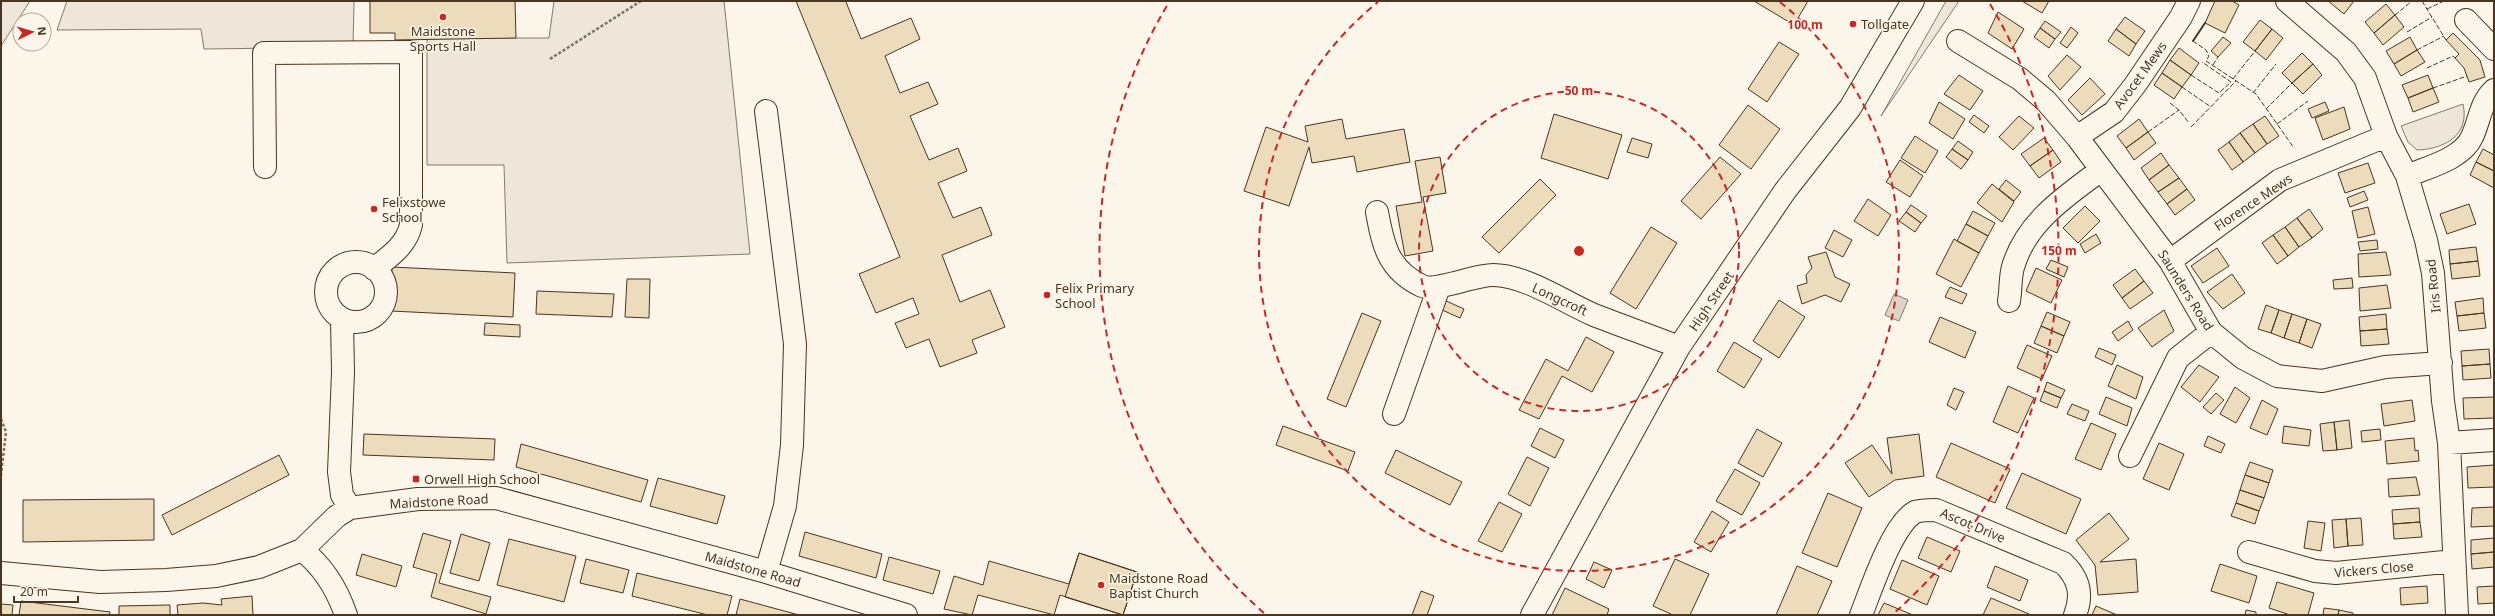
<svg xmlns="http://www.w3.org/2000/svg" width="2495" height="616" font-family="'Noto Sans',sans-serif">
<style>
.green{fill:#ede6d9;stroke:#887966}
.water{fill:#dcd4c6;stroke:#887966}
.building{fill:#ecdcbc;stroke:#4a3520}
.lines{fill:none;stroke-linecap:round;stroke-linejoin:round}
.minor-casing{stroke:#4a3520;stroke-width:24}
.path{stroke:#7f6f5c;stroke-width:2.5;stroke-dasharray:3 2;stroke-linecap:butt}
.minor{stroke:#fbf6e9;stroke-width:22}
.fence{stroke:#4a3520;stroke-width:1;stroke-dasharray:5 2;stroke-linecap:butt}
.wall{stroke:#4a3520;stroke-width:2}
.ring{fill:none;stroke:#c62828;stroke-width:2;stroke-dasharray:7 5}
.poi-dot{fill:#c62828;stroke:#fbf6e9;stroke-width:1.5}
.labels{text-anchor:middle;dominant-baseline:central;stroke-width:3;stroke-linejoin:round;paint-order:stroke}
.poi-label{font-size:13px;fill:#4a3520;stroke:#fbf6e9;text-anchor:start}
.street-label{font-size:13px;fill:#4a3520;stroke:#fbf6e9}
.centre{fill:#c62828;stroke:#fbf6e9;stroke-width:2}
.ring-label{font-size:12px;text-anchor:middle;font-weight:bold;fill:#c62828;stroke:#fbf6e9;stroke-width:3;stroke-linejoin:round;paint-order:stroke}
</style>
<rect width="100%" height="100%" fill="#fbf6e9"/>
<path class="green" d="M 1,1 L 30,1 L 1,46 Z
M 67,1 L 354,1 L 353,47 L 204,49 L 201,29 L 57,30 Z
M 554,1 L 724,1 L 750,254 L 507,263 L 504,165 L 427,165 L 427,38 L 549,38 Z
M 1946,1 L 1959,1 L 1881,116 Z
M 2463,104 C 2470,135 2445,149 2417,150 L 2408,142 L 2401,126 Z"/>
<path class="water" d="M 1894,294 L 1908,300 L 1899,321 L 1885,315 Z"/>
<path class="building" d="M 370,1 L 515,1 L 516,38 L 395,40 L 395,33 L 370,33 Z
M 796,1 L 848,1 L 846,2 L 861,39 L 911,18 L 920,39 L 885,56 L 900,93 L 928,82 L 938,104 L 910,116 L 929,160 L 958,148 L 967,171 L 938,183 L 953,218 L 981,207 L 992,235 L 942,255 L 960,302 L 990,290 L 1005,327 L 972,340 L 977,353 L 940,367 L 929,339 L 906,348 L 895,323 L 919,314 L 913,298 L 876,313 L 859,274 L 900,257 Z
M 1754,1 L 1808,1 L 1794,25 Z
M 2022,1 L 2049,1 L 2042,13 Z
M 2215,1 L 2232,1 L 2239,5 L 2225,33 L 2205,23 Z
M 2328,1 L 2354,1 L 2344,14 Z
M 2386,4 L 2395,15 L 2374,33 L 2365,22 Z
M 1998,12 L 2024,29 L 2012,49 L 1988,33 Z
M 2395,15 L 2404,27 L 2383,45 L 2374,33 Z
M 2125,17 L 2145,31 L 2136,44 L 2116,29 Z
M 2260,20 L 2272,29 L 2255,51 L 2243,42 Z
M 2045,21 L 2061,32 L 2055,39 L 2040,28 Z
M 2071,27 L 2078,33 L 2067,48 L 2060,43 Z
M 2040,28 L 2055,39 L 2049,48 L 2034,37 Z
M 2116,29 L 2136,44 L 2129,56 L 2108,41 Z
M 2272,29 L 2283,38 L 2266,60 L 2255,51 Z
M 2453,33 L 2480,60 L 2485,77 L 2469,82 L 2464,68 L 2455,58 L 2459,54 L 2446,40 Z
M 2223,37 L 2231,43 L 2218,57 L 2211,51 Z
M 2410,37 L 2417,50 L 2394,64 L 2386,51 Z
M 1779,42 L 1799,54 L 1767,102 L 1748,89 Z
M 2179,48 L 2199,63 L 2191,75 L 2170,60 Z
M 2417,50 L 2425,62 L 2401,76 L 2394,64 Z
M 2302,53 L 2313,64 L 2292,83 L 2282,73 Z
M 2067,55 L 2081,67 L 2060,90 L 2048,76 Z
M 2170,60 L 2191,75 L 2182,87 L 2162,73 Z
M 2313,64 L 2322,75 L 2303,94 L 2292,83 Z
M 2162,73 L 2182,87 L 2174,99 L 2154,85 Z
M 1959,75 L 1983,91 L 1970,110 L 1944,94 Z
M 2428,75 L 2433,88 L 2408,98 L 2402,85 Z
M 2090,78 L 2105,94 L 2082,115 L 2068,100 Z
M 2433,88 L 2439,102 L 2413,112 L 2408,98 Z
M 1939,102 L 1965,119 L 1953,139 L 1929,123 Z
M 2325,102 L 2329,111 L 2312,118 L 2308,109 Z
M 1748,105 L 1780,129 L 1751,169 L 1719,145 Z
M 2344,107 L 2350,129 L 2323,140 L 2315,118 Z
M 1554,114 L 1622,135 L 1608,179 L 1541,158 Z
M 1974,115 L 1989,126 L 1984,133 L 1969,122 Z
M 2019,116 L 2034,128 L 2013,150 L 1999,137 Z
M 2265,116 L 2279,136 L 2267,144 L 2253,124 Z
M 1342,119 L 1346,139 L 1404,129 L 1410,162 L 1357,172 L 1354,156 L 1312,163 L 1309,147 L 1289,206 L 1244,191 L 1266,127 L 1308,142 L 1305,126 Z
M 2139,119 L 2148,132 L 2126,148 L 2117,136 Z
M 2253,124 L 2267,144 L 2255,153 L 2240,133 Z
M 2148,132 L 2156,143 L 2134,160 L 2126,148 Z
M 2240,133 L 2255,153 L 2243,162 L 2229,142 Z
M 1915,136 L 1938,151 L 1925,173 L 1901,158 Z
M 1632,138 L 1652,144 L 1648,158 L 1627,152 Z
M 2044,138 L 2053,150 L 2030,166 L 2021,154 Z
M 1958,141 L 1973,152 L 1968,160 L 1952,149 Z
M 2229,142 L 2243,162 L 2232,170 L 2218,150 Z
M 1952,149 L 1968,160 L 1961,169 L 1946,157 Z
M 2483,149 L 2494,155 L 2494,171 L 2476,162 Z
M 2053,150 L 2061,162 L 2039,178 L 2030,166 Z
M 2161,153 L 2169,165 L 2149,180 L 2141,168 Z
M 1440,157 L 1446,193 L 1423,197 L 1433,251 L 1405,256 L 1396,206 L 1422,202 L 1415,161 Z
M 1720,157 L 1741,174 L 1701,219 L 1681,201 Z
M 1900,160 L 1923,176 L 1910,197 L 1886,182 Z
M 2476,162 L 2494,171 L 2494,188 L 2470,175 Z
M 2368,163 L 2375,183 L 2345,193 L 2338,173 Z
M 2169,165 L 2179,178 L 2158,192 L 2149,180 Z
M 2179,178 L 2187,189 L 2167,204 L 2158,192 Z
M 1540,179 L 1556,195 L 1499,253 L 1482,237 Z
M 2006,180 L 2021,192 L 2014,201 L 1999,189 Z
M 1992,184 L 2014,202 L 2002,222 L 1977,203 Z
M 2187,189 L 2195,200 L 2175,215 L 2167,204 Z
M 2364,191 L 2368,200 L 2350,207 L 2347,198 Z
M 1868,199 L 1891,215 L 1878,236 L 1854,221 Z
M 2469,204 L 2476,224 L 2447,234 L 2440,214 Z
M 1911,205 L 1927,216 L 1921,223 L 1906,212 Z
M 2085,206 L 2100,221 L 2078,243 L 2063,228 Z
M 2368,207 L 2375,234 L 2358,238 L 2352,211 Z
M 2309,209 L 2323,229 L 2312,238 L 2297,218 Z
M 1973,211 L 1995,223 L 1988,236 L 1966,224 Z
M 1906,212 L 1921,223 L 1915,232 L 1899,221 Z
M 2297,218 L 2312,238 L 2299,247 L 2285,227 Z
M 1966,224 L 1988,236 L 1979,253 L 1957,241 Z
M 1651,227 L 1677,243 L 1636,309 L 1610,293 Z
M 2285,227 L 2299,247 L 2288,256 L 2273,235 Z
M 1834,230 L 1852,240 L 1843,257 L 1825,248 Z
M 2096,234 L 2101,243 L 2085,253 L 2080,244 Z
M 2273,235 L 2288,256 L 2277,264 L 2262,243 Z
M 1954,239 L 1979,253 L 1961,287 L 1936,274 Z
M 2377,240 L 2378,249 L 2360,251 L 2358,242 Z
M 2476,247 L 2478,261 L 2450,264 L 2449,250 Z
M 2217,248 L 2229,266 L 2203,283 L 2191,266 Z
M 1826,252 L 1835,277 L 1850,284 L 1841,302 L 1825,295 L 1802,304 L 1797,286 L 1807,283 L 1806,275 L 1812,268 L 1808,257 Z
M 2386,252 L 2391,275 L 2359,277 L 2358,254 Z
M 2051,260 L 2068,267 L 2064,277 L 2046,269 Z
M 2478,261 L 2480,276 L 2452,279 L 2450,264 Z
M 392,267 L 515,273 L 513,317 L 391,311 Z
M 2036,268 L 2062,280 L 2051,303 L 2026,291 Z
M 2135,269 L 2144,281 L 2122,298 L 2113,285 Z
M 2232,274 L 2245,293 L 2223,309 L 2207,292 Z
M 2352,278 L 2353,288 L 2334,289 L 2333,280 Z
M 627,279 L 650,279 L 649,318 L 625,317 Z
M 2144,281 L 2153,293 L 2130,309 L 2122,298 Z
M 2387,285 L 2391,308 L 2360,311 L 2359,288 Z
M 1950,287 L 1967,294 L 1962,304 L 1945,297 Z
M 537,291 L 614,294 L 612,317 L 536,314 Z
M 2483,298 L 2484,313 L 2457,316 L 2455,302 Z
M 1444,300 L 1464,309 L 1460,318 L 1440,309 Z
M 1779,300 L 1805,317 L 1779,358 L 1753,341 Z
M 2266,305 L 2279,310 L 2271,333 L 2258,329 Z
M 2164,310 L 2174,331 L 2152,347 L 2138,328 Z
M 2279,310 L 2292,314 L 2284,338 L 2271,333 Z
M 2047,312 L 2070,322 L 2064,336 L 2041,326 Z
M 1362,313 L 1381,321 L 1346,407 L 1327,399 Z
M 2484,313 L 2486,328 L 2459,331 L 2457,316 Z
M 2292,314 L 2307,319 L 2299,343 L 2284,338 Z
M 2386,314 L 2387,329 L 2360,331 L 2359,317 Z
M 1940,317 L 1976,332 L 1965,358 L 1929,342 Z
M 2307,319 L 2321,324 L 2312,348 L 2299,343 Z
M 2128,321 L 2133,330 L 2118,341 L 2112,332 Z
M 485,323 L 520,325 L 520,337 L 484,335 Z
M 2041,326 L 2064,336 L 2057,353 L 2034,343 Z
M 2387,329 L 2389,344 L 2361,346 L 2360,331 Z
M 1586,337 L 1614,352 L 1592,392 L 1562,376 L 1539,419 L 1519,410 L 1546,359 L 1568,371 Z
M 1734,342 L 1762,359 L 1744,388 L 1717,371 Z
M 2027,345 L 2052,356 L 2042,379 L 2017,368 Z
M 2099,348 L 2116,355 L 2112,365 L 2095,357 Z
M 2489,349 L 2490,364 L 2462,366 L 2461,351 Z
M 2490,364 L 2491,378 L 2463,380 L 2462,366 Z
M 2117,365 L 2143,377 L 2136,399 L 2108,386 Z
M 2199,365 L 2219,377 L 2200,402 L 2181,387 Z
M 2047,382 L 2065,390 L 2061,398 L 2044,391 Z
M 2008,386 L 2034,398 L 2018,433 L 1993,422 Z
M 2235,387 L 2250,398 L 2236,423 L 2220,414 Z
M 1954,388 L 1964,392 L 1956,410 L 1947,405 Z
M 2044,391 L 2061,398 L 2057,408 L 2040,401 Z
M 2216,393 L 2224,400 L 2211,414 L 2203,407 Z
M 2106,397 L 2132,408 L 2127,426 L 2099,414 Z
M 2494,397 L 2494,418 L 2464,419 L 2463,398 Z
M 2262,400 L 2278,409 L 2267,435 L 2250,428 Z
M 2412,400 L 2415,421 L 2384,426 L 2381,404 Z
M 2072,404 L 2089,411 L 2085,421 L 2067,414 Z
M 2349,420 L 2352,448 L 2337,450 L 2334,422 Z
M 2334,422 L 2337,450 L 2323,451 L 2320,424 Z
M 2091,423 L 2116,434 L 2101,470 L 2075,459 Z
M 1283,426 L 1355,452 L 1348,471 L 1276,445 Z
M 2284,426 L 2311,430 L 2309,446 L 2282,443 Z
M 1540,428 L 1564,440 L 1555,458 L 1531,446 Z
M 1757,429 L 1782,443 L 1763,477 L 1738,463 Z
M 2380,429 L 2381,440 L 2362,442 L 2361,431 Z
M 364,434 L 495,439 L 494,460 L 363,455 Z
M 1919,434 L 1924,476 L 1895,480 L 1869,497 L 1845,463 L 1872,445 L 1892,474 L 1887,438 Z
M 2208,436 L 2225,444 L 2221,453 L 2204,446 Z
M 2414,438 L 2415,451 L 2418,450 L 2419,461 L 2387,464 L 2385,441 Z
M 1951,443 L 2010,469 L 1995,503 L 1936,477 Z
M 2159,443 L 2184,454 L 2169,490 L 2143,479 Z
M 521,444 L 648,480 L 641,502 L 516,467 Z
M 1396,450 L 1462,482 L 1450,505 L 1385,473 Z
M 279,455 L 289,475 L 172,535 L 162,515 Z
M 1527,457 L 1549,468 L 1530,506 L 1508,494 Z
M 2250,462 L 2273,470 L 2269,483 L 2245,475 Z
M 2494,465 L 2494,487 L 2468,488 L 2467,467 Z
M 1735,469 L 1760,483 L 1742,515 L 1716,501 Z
M 2022,473 L 2081,499 L 2066,534 L 2006,508 Z
M 2245,475 L 2269,483 L 2264,498 L 2240,490 Z
M 2416,477 L 2420,495 L 2389,497 L 2388,479 Z
M 658,478 L 725,496 L 717,524 L 650,506 Z
M 2240,490 L 2264,498 L 2259,511 L 2236,503 Z
M 1828,493 L 1862,508 L 1837,567 L 1802,553 Z
M 154,499 L 154,540 L 23,542 L 23,500 Z
M 1499,502 L 1522,514 L 1502,552 L 1478,541 Z
M 2236,503 L 2259,511 L 2255,524 L 2231,516 Z
M 2494,507 L 2494,526 L 2471,527 L 2472,508 Z
M 2419,508 L 2420,522 L 2393,524 L 2392,510 Z
M 1712,511 L 1729,522 L 1711,552 L 1694,542 Z
M 2109,513 L 2129,539 L 2100,562 L 2136,559 L 2138,592 L 2098,595 L 2095,565 L 2076,540 Z
M 2361,518 L 2363,545 L 2348,546 L 2346,519 Z
M 2346,519 L 2348,546 L 2334,548 L 2332,520 Z
M 2308,521 L 2325,523 L 2321,551 L 2304,548 Z
M 2420,522 L 2422,537 L 2394,539 L 2393,524 Z
M 805,532 L 882,554 L 876,578 L 799,556 Z
M 423,533 L 451,541 L 439,583 L 491,597 L 486,614 L 431,597 L 437,574 L 413,567 Z
M 461,534 L 490,543 L 479,581 L 450,573 Z
M 1927,537 L 1960,551 L 1951,572 L 1918,558 Z
M 2494,538 L 2494,552 L 2471,554 L 2471,540 Z
M 509,539 L 576,556 L 564,602 L 497,585 Z
M 2494,552 L 2494,567 L 2472,569 L 2471,554 Z
M 1079,553 L 1137,572 L 1123,615 L 1065,597 Z
M 1079,553 L 1137,572 L 1123,615 L 1060,595 L 1054,615 L 978,595 L 972,615 L 944,609 L 954,576 L 983,585 L 989,561 L 1069,584 Z
M 362,554 L 402,566 L 396,587 L 356,575 Z
M 889,557 L 940,571 L 933,594 L 883,580 Z
M 586,559 L 629,570 L 623,593 L 580,583 Z
M 1675,559 L 1709,574 L 1690,615 L 1673,615 L 1653,606 Z
M 1902,560 L 1939,576 L 1927,605 L 1890,589 Z
M 1594,562 L 1612,570 L 1604,588 L 1586,579 Z
M 2220,564 L 2257,576 L 2249,603 L 2211,591 Z
M 1797,566 L 1832,581 L 1817,615 L 1776,615 Z
M 1995,566 L 2028,580 L 2020,601 L 1987,587 Z
M 637,573 L 732,596 L 727,615 L 708,615 L 632,596 Z
M 2277,582 L 2314,593 L 2308,615 L 2290,615 L 2269,608 Z
M 2427,586 L 2428,603 L 2401,605 L 2400,588 Z
M 2494,586 L 2494,603 L 2478,604 L 2477,587 Z
M 1565,588 L 1609,609 L 1607,615 L 1552,615 Z
M 1421,591 L 1434,596 L 1427,615 L 1412,615 Z
M 252,596 L 253,615 L 178,615 L 177,605 L 203,603 L 222,605 L 221,599 Z
M 1991,598 L 2029,614 L 2029,615 L 1983,615 Z
M 740,599 L 799,615 L 736,615 Z
M 21,601 L 110,612 L 109,615 L 19,615 Z
M 1884,603 L 1913,615 L 1878,615 Z
M 1,604 L 13,605 L 12,615 L 1,615 Z
M 170,605 L 170,615 L 119,615 L 119,606 Z
M 2096,606 L 2117,615 L 2092,615 Z
M 2324,608 L 2339,610 L 2338,615 L 2323,615 Z
M 2246,610 L 2256,612 L 2256,615 L 2245,615 Z
M 2339,610 L 2353,613 L 2353,615 L 2338,615 Z"/>
<g class="lines">
<defs>
<path id="minor" d="M 2287,1 L 2346,52 L 2365,78 L 2386,136 L 2407,176 L 2426,240 L 2433,273 L 2443,401 L 2449,443 L 2457,615
M 2466,20 L 2494,49
M 1958,41 L 2020,79 L 2046,101 L 2077,137 L 2170,261 L 2211,332 L 2243,358 L 2277,376 L 2322,381 L 2385,367 L 2441,363
M 766,111 L 795,344 L 792,445 L 785,506 L 766,572
M 2077,137 L 2114,112 L 2135,85 L 2181,17 L 2189,1
M 265,167 L 264,53 L 411,52 L 411,225 C 406,246 390,256 374,269
M 2407,176 C 2428,167 2462,159 2472,137 C 2480,120 2480,103 2494,90
M 1377,212 C 1383,245 1388,270 1422,286 C 1435,292 1474,275 1493,275 C 1525,275 1564,302 1594,315 C 1622,326 1651,336 1679,347
M 2170,261 L 2280,180 L 2386,136
M326 292a30 30 0 1 1 60 0a30 30 0 1 1-60 0Z
M 2009,301 C 2011,290 2010,277 2013,267 C 2026,222 2066,196 2101,170
M 342,320 L 343,372 L 339,472 L 342,495 L 350,508
M 1394,414 L 1439,287
M 2449,443 L 2494,440
M 2130,456 L 2178,358 L 2211,332
M 302,550 C 324,567 337,589 346,615
M 2249,552 L 2315,571 L 2336,573 L 2454,561
M 1,573 L 100,582 L 166,580 L 216,576 L 259,567 L 302,550 L 337,516 L 350,508 L 418,499 L 496,498 L 766,572 L 906,615
M 1532,615 L 1679,347 L 1785,191 L 1850,108 L 1913,1
M 1861,615 C 1871,590 1892,525 1915,512 C 1921,510 1930,510 1936,510 L 2063,563 C 2079,578 2083,595 2075,615"/>
</defs>
<use href="#minor" class="minor-casing"/>
<path class="path" d="M 550,59 L 641,1
M 1,419 L 6,432 L 1,475"/>
<use href="#minor" class="minor"/>
<path class="fence" d="M 2422,1 L 2446,40
M 2427,9 L 2444,1
M 2395,15 L 2412,1
M 2407,32 L 2432,17
M 2193,41 L 2206,50 L 2209,56 L 2206,61 L 2256,94 L 2294,148
M 2417,50 L 2444,36
M 2213,65 L 2218,57
M 2427,68 L 2453,56 L 2455,58
M 2191,75 L 2219,93 L 2231,82 L 2202,62
M 2233,79 L 2255,51
M 2182,87 L 2211,107
M 2433,88 L 2467,76
M 2253,93 L 2276,64
M 2170,103 L 2179,110 L 2189,123
M 2266,109 L 2292,83
M 2277,124 L 2308,101
M 2191,127 L 2236,81
M 2148,132 L 2179,110"/>
<path class="wall" d="M 2193,41 L 2205,23"/>
</g>
<g class="ring">
<circle cx="1579" cy="251" r="160"/>
<path d="M1780 2A320 320 0 1 1 1378 2"/>
<path d="M1264 613A480 480 0 0 1 1168 4M1990 4A480 480 0 0 1 1894 613"/>
</g>
<g class="poi-dot">
<circle cx="443" cy="17" r="4"/>
<circle cx="1853" cy="24" r="4"/>
<circle cx="374" cy="209" r="4"/>
<circle cx="1047" cy="295" r="4"/>
<rect x="412" y="475" width="8" height="8" rx="2"/>
<circle cx="1101" cy="585" r="4"/>
</g>
<g class="labels">
<g class="poi-label">
<text x="1861" y="24">Tollgate</text>
<text x="443" y="31" text-anchor="middle">Maidstone<tspan x="443" dy="15">Sports Hall</tspan></text>
<text x="382" y="202">Felixstowe<tspan x="382" dy="15">School</tspan></text>
<text x="1055" y="288">Felix Primary<tspan x="1055" dy="15">School</tspan></text>
<text x="424" y="479">Orwell High School</text>
<text x="1109" y="578">Maidstone Road<tspan x="1109" dy="15">Baptist Church</tspan></text>
</g>
<g class="street-label">
<text transform="translate(2140 75) rotate(-54)">Avocet Mews</text>
<text transform="translate(2253 202) rotate(-34)">Florence Mews</text>
<text transform="translate(2433 286) rotate(-96)">Iris Road</text>
<text transform="translate(2186 290) rotate(58)">Saunders Road</text>
<text transform="translate(1560 299) rotate(25)">Longcroft</text>
<text transform="translate(1711 301) rotate(-56)">High Street</text>
<text transform="translate(439 501) rotate(-3)">Maidstone Road</text>
<text transform="translate(1973 525) rotate(23)">Ascot Drive</text>
<text transform="translate(753 569) rotate(16)">Maidstone Road</text>
<text transform="translate(2374 569) rotate(-5)">Vickers Close</text>
</g>
</g>
<circle cx="1579" cy="251" r="6" class="centre"/>
<g class="ring-label">
<text x="1805" y="29">100 m</text>
<text x="1579" y="95">50 m</text>
<text x="2059" y="255">150 m</text>
</g>
<rect width="2495" height="616" fill="none" stroke="#4a3520" stroke-width="4"/>
<g transform="translate(32 32) rotate(85)"><circle r="19" fill="#fbf6e9" stroke="#b4a999"/>
<path d="M0-3L7 15L0 10L-7 15Z" fill="#c62828"/>
<text y="-6" font-size="11" font-weight="bold" text-anchor="middle" fill="#4a3520">N</text>
</g>
<path d="M14 596v6h64v-6" fill="none" stroke="#4a3520" stroke-width="2"/>
<text x="20" y="596" font-size="12" fill="#4a3520" stroke="#fbf6e9" stroke-width="3" paint-order="stroke">20 m</text>
</svg>
